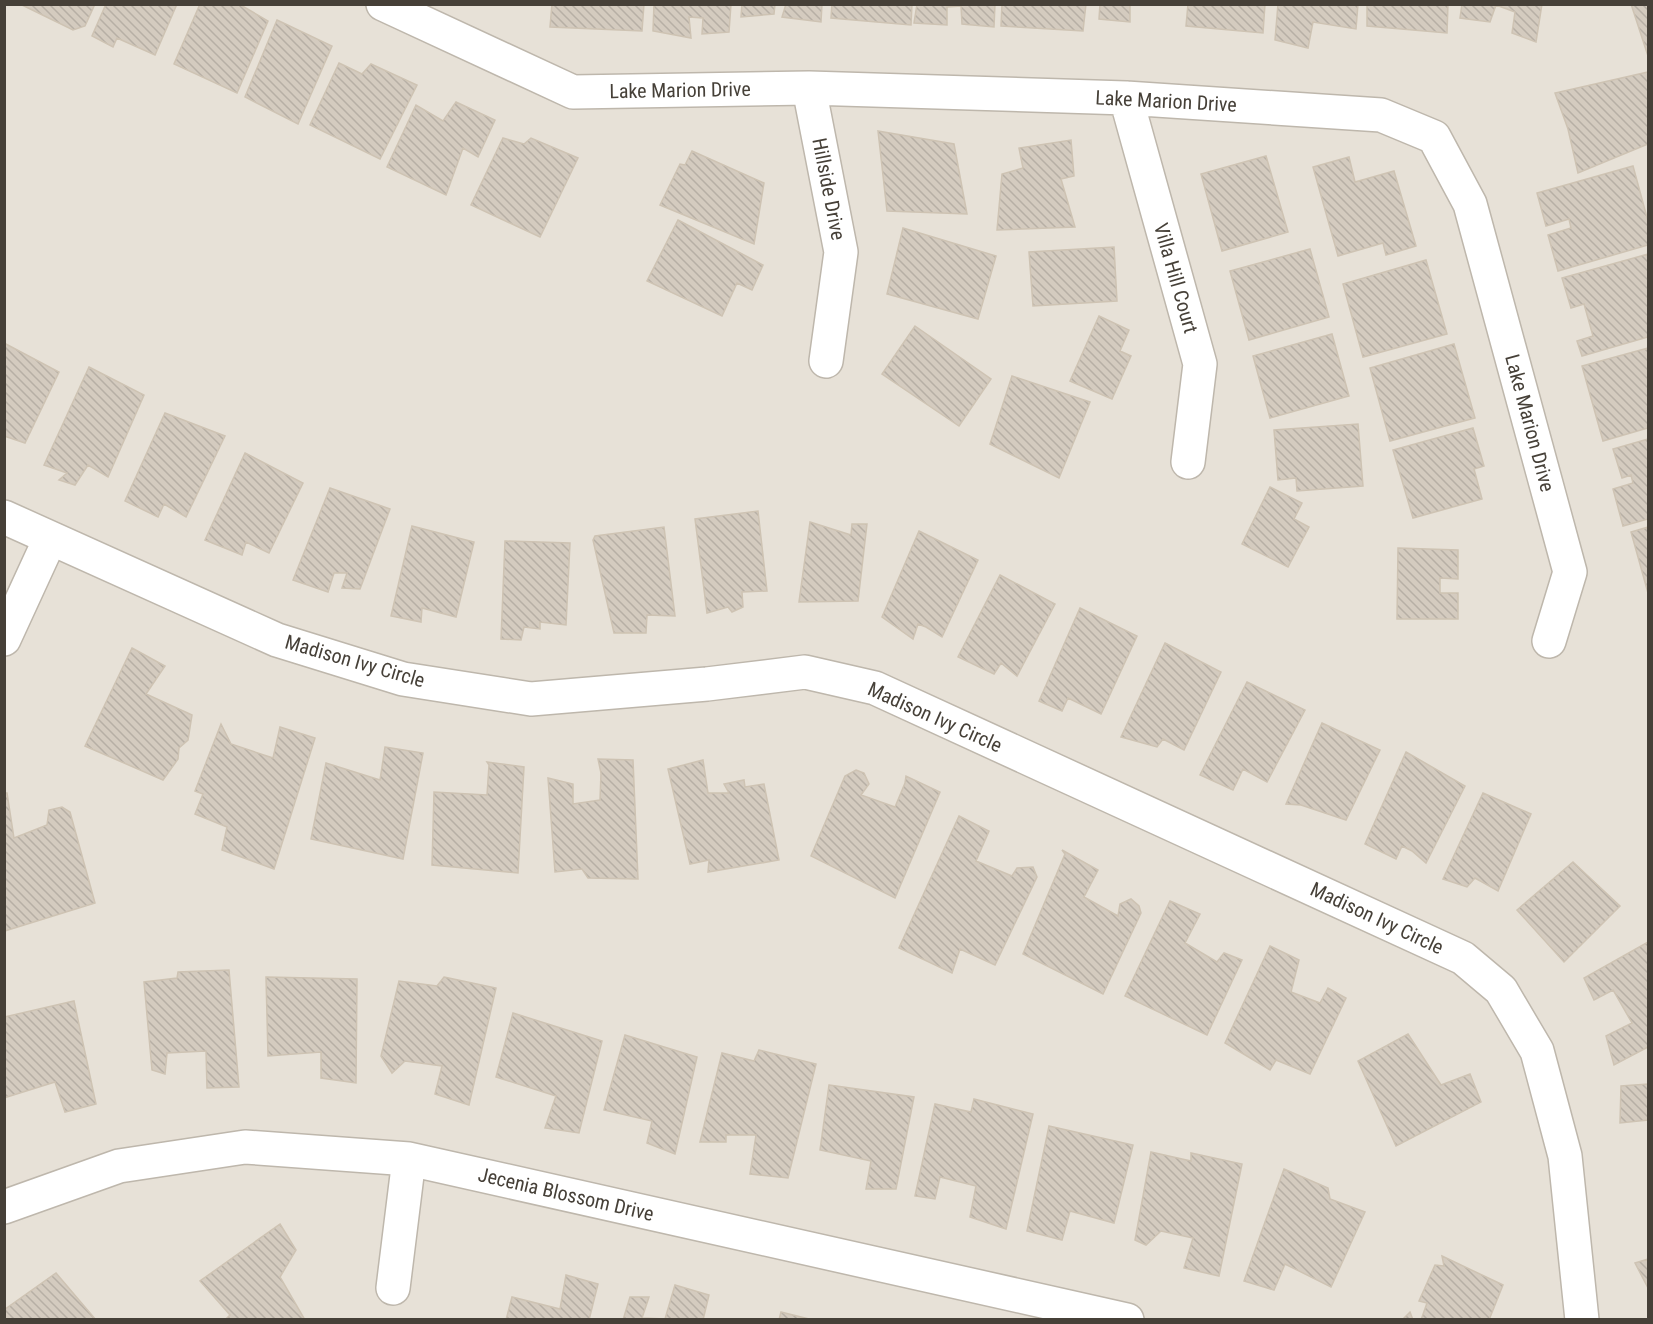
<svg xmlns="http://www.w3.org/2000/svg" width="1653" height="1324" font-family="'Roboto Condensed',sans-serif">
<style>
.residential{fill:#e7e1d7}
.building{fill:url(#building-back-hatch);stroke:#cec3b3;stroke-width:1.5}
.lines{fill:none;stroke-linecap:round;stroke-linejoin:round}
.street-casing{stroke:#beb7ac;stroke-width:36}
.street{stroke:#fff;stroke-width:33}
.labels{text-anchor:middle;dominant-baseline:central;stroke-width:5;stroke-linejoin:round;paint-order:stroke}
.street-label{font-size:20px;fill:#464038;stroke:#fff}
</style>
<defs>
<pattern id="building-back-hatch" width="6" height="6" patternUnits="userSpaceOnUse" patternTransform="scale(1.5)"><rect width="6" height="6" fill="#d4cbbf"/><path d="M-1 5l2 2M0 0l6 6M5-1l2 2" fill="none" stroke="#b7afa5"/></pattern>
</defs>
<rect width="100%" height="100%" fill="#f3f0e9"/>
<path class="residential" d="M 5,5 L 1648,5 L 1648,1319 L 5,1320 Z"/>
<path class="building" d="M 20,4 L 95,4 L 85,26 L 73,30 Z
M 106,4 L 177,4 L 155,55 L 117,38 L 113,47 L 92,36 Z
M 200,4 L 239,4 L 268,21 L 237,93 L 174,64 Z
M 552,4 L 644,4 L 642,31 L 550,27 Z
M 654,4 L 731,4 L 729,32 L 702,34 L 703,18 L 689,17 L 691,38 L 653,31 Z
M 742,4 L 775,4 L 774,14 L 741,17 Z
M 786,4 L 822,4 L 821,22 L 782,17 Z
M 832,4 L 912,4 L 911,25 L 831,18 Z
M 917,4 L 995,4 L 994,27 L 962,24 L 961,6 L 947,7 L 947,25 L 914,23 Z
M 1002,4 L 1086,4 L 1083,31 L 1001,26 Z
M 1100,4 L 1130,4 L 1130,22 L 1099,19 Z
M 1188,4 L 1265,4 L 1263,33 L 1186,26 Z
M 1278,4 L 1358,4 L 1356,29 L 1313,22 L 1308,48 L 1275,40 Z
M 1367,4 L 1448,4 L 1447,33 L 1367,26 Z
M 1462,4 L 1542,4 L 1536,42 L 1512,33 L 1515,12 L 1496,5 L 1490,22 L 1460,18 Z
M 1631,4 L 1648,4 L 1648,56 Z
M 277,20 L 332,46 L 298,124 L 245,97 Z
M 339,63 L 362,74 L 371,64 L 417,85 L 380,159 L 310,125 Z
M 1648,72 L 1648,144 L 1578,173 L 1568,129 L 1555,93 Z
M 456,102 L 495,120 L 478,157 L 463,148 L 446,195 L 387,167 L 416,105 L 443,121 Z
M 878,131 L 954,144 L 967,214 L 887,211 Z
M 503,138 L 524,144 L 531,138 L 578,158 L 540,237 L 471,205 Z
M 1071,140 L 1074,176 L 1061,179 L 1075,227 L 997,230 L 1002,174 L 1023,168 L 1019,148 Z
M 692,151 L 764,183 L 754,244 L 660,205 L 680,164 L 685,165 Z
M 1266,156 L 1288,232 L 1222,251 L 1201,174 Z
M 1349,157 L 1355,182 L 1394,171 L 1416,246 L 1386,255 L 1383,243 L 1338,256 L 1313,167 Z
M 1633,166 L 1648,221 L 1648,245 L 1558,271 L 1548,235 L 1571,228 L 1569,219 L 1546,226 L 1537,193 Z
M 678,220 L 763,265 L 752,290 L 737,283 L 722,316 L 647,281 Z
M 903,228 L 996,256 L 978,319 L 887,294 Z
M 1114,247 L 1117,301 L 1033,306 L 1029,252 Z
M 1310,249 L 1329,317 L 1249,340 L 1230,271 Z
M 1648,254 L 1648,337 L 1582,356 L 1577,341 L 1593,336 L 1584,304 L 1571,308 L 1562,278 Z
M 1426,260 L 1447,334 L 1363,357 L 1343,284 Z
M 1099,316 L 1129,330 L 1120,351 L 1131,356 L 1112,399 L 1070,381 Z
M 915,326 L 991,379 L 959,426 L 882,374 Z
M 1332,334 L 1349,396 L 1270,418 L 1253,356 Z
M 4,343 L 59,372 L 25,443 L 4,436 Z
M 1454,344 L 1475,418 L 1390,441 L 1370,368 Z
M 1648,348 L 1648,428 L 1603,441 L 1582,366 Z
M 89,367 L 144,395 L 108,477 L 88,465 L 75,485 L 59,480 L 67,473 L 44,465 Z
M 1012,376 L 1090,402 L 1059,478 L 990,444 Z
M 165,413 L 225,436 L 186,517 L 164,504 L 158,517 L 125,501 Z
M 1358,424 L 1363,486 L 1297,491 L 1296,478 L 1278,480 L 1274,430 Z
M 1473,428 L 1484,466 L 1474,469 L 1482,499 L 1413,518 L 1393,450 Z
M 1648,439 L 1648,519 L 1623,526 L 1613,489 L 1633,483 L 1631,475 L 1622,478 L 1613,449 Z
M 245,453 L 303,483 L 269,553 L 246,542 L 242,555 L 205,540 Z
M 1270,487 L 1302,503 L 1294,519 L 1309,527 L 1288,567 L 1242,544 Z
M 330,488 L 390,509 L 360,589 L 342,588 L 347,573 L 334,573 L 328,592 L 293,580 Z
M 758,511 L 767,591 L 742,592 L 743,607 L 732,612 L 728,607 L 707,613 L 695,519 Z
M 810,522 L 851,535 L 852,524 L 867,524 L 858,601 L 799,602 Z
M 412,526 L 474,542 L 456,617 L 422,608 L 421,622 L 391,616 Z
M 664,527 L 675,616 L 647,615 L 646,633 L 614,633 L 593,540 L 595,536 Z
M 1648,527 L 1648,593 L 1631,532 Z
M 919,531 L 978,560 L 942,637 L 926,627 L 918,624 L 913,639 L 882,617 Z
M 505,541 L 570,543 L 566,625 L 540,622 L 540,629 L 524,627 L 521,640 L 501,639 Z
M 1398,548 L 1458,550 L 1458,579 L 1440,578 L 1440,593 L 1458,593 L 1458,619 L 1397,619 Z
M 1000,575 L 1055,604 L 1017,676 L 1001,663 L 994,674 L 958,657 Z
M 1080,608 L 1137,636 L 1101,714 L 1068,698 L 1062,711 L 1039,701 Z
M 1165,643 L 1221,672 L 1184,750 L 1163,739 L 1157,747 L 1121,737 Z
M 132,648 L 165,666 L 146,694 L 192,715 L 188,740 L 179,748 L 178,759 L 163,780 L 85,746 Z
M 1247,682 L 1305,710 L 1267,782 L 1243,769 L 1233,790 L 1200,775 Z
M 1322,723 L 1380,750 L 1346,820 L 1301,805 L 1286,804 Z
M 221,724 L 231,744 L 273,758 L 280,727 L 315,738 L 274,869 L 222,850 L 227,827 L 195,814 L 203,794 L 195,791 Z
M 385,747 L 423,753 L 403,859 L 311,839 L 326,763 L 380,780 Z
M 1406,752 L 1465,786 L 1426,863 L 1412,851 L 1402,846 L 1396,859 L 1365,844 Z
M 598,759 L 633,760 L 638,879 L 588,878 L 582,869 L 555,872 L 548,778 L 573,784 L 573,804 L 600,800 L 601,773 Z
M 703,760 L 708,793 L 729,793 L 724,784 L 744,780 L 745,787 L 764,784 L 779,860 L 708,872 L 709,860 L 690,864 L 668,769 Z
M 487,762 L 524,767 L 518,873 L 432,865 L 434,792 L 487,795 L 489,765 Z
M 856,770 L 864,773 L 869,784 L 861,795 L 895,807 L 905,783 L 906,776 L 940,792 L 895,898 L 811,856 L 845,776 Z
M 4,793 L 7,793 L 14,838 L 47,825 L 49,810 L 62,807 L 70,812 L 95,903 L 5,931 Z
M 1483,793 L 1531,814 L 1498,891 L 1475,878 L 1467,887 L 1443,879 Z
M 959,816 L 989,831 L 976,861 L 1012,876 L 1017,868 L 1033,867 L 1037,877 L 995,965 L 960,949 L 952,973 L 899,948 Z
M 1062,850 L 1098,870 L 1084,897 L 1118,916 L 1120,904 L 1131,899 L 1139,906 L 1141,913 L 1103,994 L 1023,954 L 1065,854 Z
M 1573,862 L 1620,906 L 1564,962 L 1517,910 Z
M 1170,901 L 1200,914 L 1185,943 L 1217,962 L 1224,953 L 1242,960 L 1207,1035 L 1125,996 Z
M 1648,942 L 1648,1047 L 1614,1065 L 1606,1036 L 1632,1023 L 1613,990 L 1594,1000 L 1584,978 Z
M 1270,946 L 1299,960 L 1291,992 L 1320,1003 L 1328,988 L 1346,998 L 1310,1074 L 1276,1060 L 1270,1070 L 1225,1043 Z
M 229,970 L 239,1087 L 207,1088 L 206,1051 L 167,1053 L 165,1074 L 152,1070 L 144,982 L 177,978 L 178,972 Z
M 266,977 L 357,979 L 356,1083 L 321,1078 L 321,1052 L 268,1056 Z
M 444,977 L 496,988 L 469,1105 L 435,1094 L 442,1066 L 405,1061 L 392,1073 L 381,1056 L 399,981 L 437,986 Z
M 74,1001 L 96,1104 L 65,1112 L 55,1082 L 4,1098 L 4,1017 Z
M 513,1013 L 602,1041 L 579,1133 L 545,1128 L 556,1096 L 496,1077 Z
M 1408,1034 L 1441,1085 L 1470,1074 L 1481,1102 L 1396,1146 L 1358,1061 Z
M 625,1035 L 697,1057 L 675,1154 L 647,1143 L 652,1121 L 604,1110 Z
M 759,1050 L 816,1064 L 788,1178 L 750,1174 L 756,1135 L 726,1135 L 726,1142 L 700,1142 L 722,1053 L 754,1061 Z
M 1648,1084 L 1648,1120 L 1620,1123 L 1621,1086 Z
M 829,1085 L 914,1097 L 896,1189 L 866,1189 L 871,1161 L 820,1150 Z
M 974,1099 L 1033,1114 L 1006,1229 L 970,1217 L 976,1186 L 940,1177 L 935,1199 L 915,1196 L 935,1104 L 971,1112 Z
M 1049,1126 L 1133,1145 L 1114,1223 L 1070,1211 L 1062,1240 L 1027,1231 Z
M 1151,1152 L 1191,1161 L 1191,1153 L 1242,1164 L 1219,1276 L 1184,1268 L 1193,1238 L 1161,1231 L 1146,1245 L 1135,1240 Z
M 1284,1169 L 1328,1188 L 1330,1199 L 1365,1212 L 1331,1287 L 1285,1264 L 1274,1290 L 1244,1281 Z
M 280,1224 L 296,1250 L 280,1277 L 305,1320 L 225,1320 L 230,1315 L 200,1281 Z
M 1442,1256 L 1503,1285 L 1489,1320 L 1421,1320 L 1427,1303 L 1419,1301 L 1435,1265 L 1444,1266 Z
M 1648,1259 L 1648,1288 L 1635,1263 Z
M 56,1273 L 96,1320 L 4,1320 L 4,1310 Z
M 566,1275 L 598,1284 L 589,1320 L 506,1320 L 512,1297 L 560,1309 Z
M 675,1285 L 709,1295 L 703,1320 L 623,1320 L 630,1297 L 649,1297 L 642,1318 L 665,1319 Z
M 781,1312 L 813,1320 L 779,1320 Z
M 1410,1312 L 1413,1320 L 1402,1320 Z"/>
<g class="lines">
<defs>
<path id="street" d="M 383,4 L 573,92 L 809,88 L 1126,98 L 1381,115 L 1434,137 L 1470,204 L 1570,572 L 1549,641
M 809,88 L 841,252 L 826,361
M 1126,98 L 1200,364 L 1188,462
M 4,517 L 277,640 L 403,679 L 531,699 L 707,684 L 805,672 L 875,688 L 1463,958 L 1501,990 L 1537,1051 L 1565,1156 L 1582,1320
M 4,639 L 50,539
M 4,1207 L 119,1166 L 245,1147 L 409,1159 L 1127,1320
M 393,1288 L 409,1159"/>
</defs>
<use href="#street" class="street-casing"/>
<use href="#street" class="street"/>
</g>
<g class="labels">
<g class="street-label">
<text transform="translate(680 90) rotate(-1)">Lake Marion Drive</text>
<text transform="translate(1166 101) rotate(3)">Lake Marion Drive</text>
<text transform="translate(829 189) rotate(79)">Hillside Drive</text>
<text transform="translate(1176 278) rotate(74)">Villa Hill Court</text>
<text transform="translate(1530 423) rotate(75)">Lake Marion Drive</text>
<text transform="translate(355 661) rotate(16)">Madison Ivy Circle</text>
<text transform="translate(935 717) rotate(24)">Madison Ivy Circle</text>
<text transform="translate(1377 918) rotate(25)">Madison Ivy Circle</text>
<text transform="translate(566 1194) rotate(13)">Jecenia Blossom Drive</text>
</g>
</g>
<rect width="1653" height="1324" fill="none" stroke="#464038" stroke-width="12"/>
</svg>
